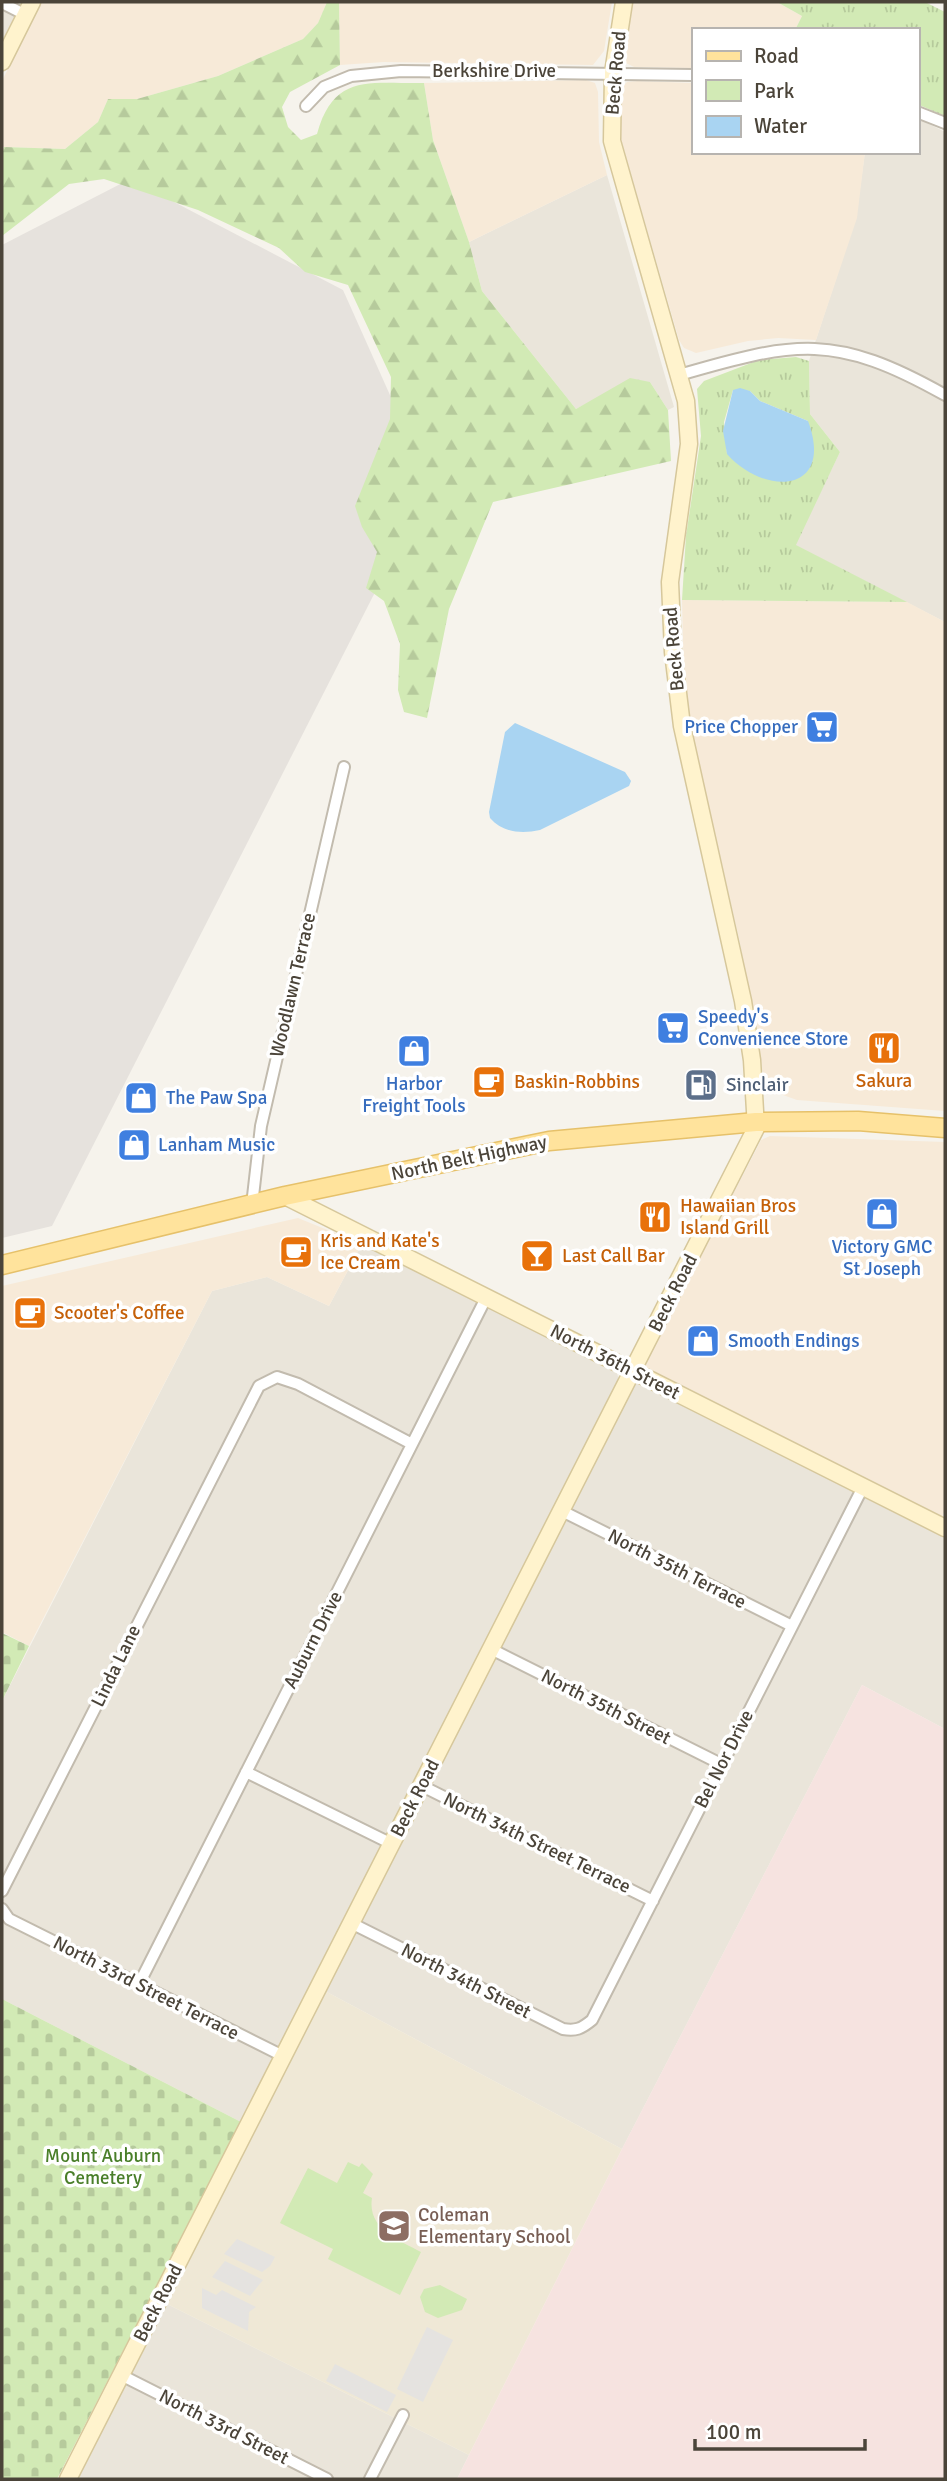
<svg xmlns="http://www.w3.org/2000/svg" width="947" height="2481" font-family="Signika,sans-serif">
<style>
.residential{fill:#eae5da}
.commercial{fill:#f7ead8}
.industrial{fill:#e6e2dd}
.education{fill:#efe8d6}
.medical{fill:#f6e3e0}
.grass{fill:url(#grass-tufts);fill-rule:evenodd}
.forest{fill:url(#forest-firs)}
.cemetery{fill:url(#cemetery-stones)}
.green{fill:#d2eab5}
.parking{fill:#e5e3e0}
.water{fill:#a9d4f2}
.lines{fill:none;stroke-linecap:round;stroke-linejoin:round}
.street-casing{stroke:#c2bbae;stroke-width:14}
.secondary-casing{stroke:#d6c79b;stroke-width:19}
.primary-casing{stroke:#e6c16a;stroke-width:21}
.street{stroke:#fff;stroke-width:10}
.secondary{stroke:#fff3cd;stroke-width:16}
.primary{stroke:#ffe39c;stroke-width:18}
.labels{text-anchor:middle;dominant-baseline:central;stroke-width:7;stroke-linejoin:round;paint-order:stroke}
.street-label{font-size:19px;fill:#4b4439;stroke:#fff}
.shop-label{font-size:19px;fill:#366cbe;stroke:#fff;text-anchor:start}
.food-label{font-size:19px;fill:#c56008;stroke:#fff;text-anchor:start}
.service-label{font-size:19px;fill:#4e5e75;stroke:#fff;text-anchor:start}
.park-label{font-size:19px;fill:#4a7f2a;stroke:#fff}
.education-label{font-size:19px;fill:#785e54;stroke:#fff;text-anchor:start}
</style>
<defs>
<pattern id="grass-tufts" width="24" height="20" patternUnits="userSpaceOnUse" patternTransform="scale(1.75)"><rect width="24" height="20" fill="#d2eab5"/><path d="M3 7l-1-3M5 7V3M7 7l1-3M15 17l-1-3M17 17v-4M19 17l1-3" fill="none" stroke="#b6ca9c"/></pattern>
<pattern id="forest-firs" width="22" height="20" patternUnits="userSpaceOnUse" patternTransform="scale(1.75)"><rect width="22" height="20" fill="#d2eab5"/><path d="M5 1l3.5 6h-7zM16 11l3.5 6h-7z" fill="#b6ca9c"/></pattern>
<pattern id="cemetery-stones" width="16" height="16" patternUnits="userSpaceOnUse" patternTransform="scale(1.75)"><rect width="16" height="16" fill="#d2eab5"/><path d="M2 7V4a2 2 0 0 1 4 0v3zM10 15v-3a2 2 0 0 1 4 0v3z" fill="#b6ca9c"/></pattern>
</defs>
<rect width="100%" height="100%" fill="#f6f3ec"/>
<path class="residential" d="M 2,2 L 22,2 L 2,42 Z
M 917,118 L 945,132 L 945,622 L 795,545 L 840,452 L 810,414 L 809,361 L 856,218 L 865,152 L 917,152 Z
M 607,175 L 674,407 L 668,410 L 650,382 L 601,396 L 576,409 L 482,291 L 469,242 Z
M 362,1244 L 608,1368 L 617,1373 L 619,1380 L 241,2122 L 2,1999 L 2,1701 L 212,1291 L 267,1277 L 329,1306 Z
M 637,1383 L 945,1538 L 945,1729 L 862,1685 L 622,2149 L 325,1991 L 632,1386 Z
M 165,2303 L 469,2455 L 457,2479 L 77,2479 Z"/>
<path class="commercial" d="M 41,2 L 327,2 L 318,23 L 303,39 L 218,76 L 137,99 L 108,99 L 98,122 L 65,149 L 4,147 L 2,146 L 2,81 Z
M 339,2 L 612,2 L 604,51 L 593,65 L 384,62 L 340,65 Z
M 633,2 L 777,2 L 802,16 L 795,30 L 693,30 L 693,68 L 634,67 L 626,63 L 622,57 Z
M 586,80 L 595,83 L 598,92 L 599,142 L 607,175 L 469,242 L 433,140 L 424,83 Z
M 637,81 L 693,83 L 693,152 L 865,152 L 857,218 L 816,340 L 778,338 L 748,341 L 696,353 L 684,348 L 679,340 L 620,136 L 621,88 L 627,82 Z
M 682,600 L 907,602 L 945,622 L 945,1111 L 797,1100 L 783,1095 L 764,1080 L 740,943 L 692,733 L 684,680 Z
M 770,1136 L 945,1142 L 945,1510 L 941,1519 L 645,1370 L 645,1363 L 756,1150 L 761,1140 Z
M 298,1218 L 362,1244 L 329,1306 L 267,1277 L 212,1291 L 29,1646 L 2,1632 L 2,1286 Z"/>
<path class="industrial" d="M 130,179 L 343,290 L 398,413 L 394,555 L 52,1226 L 2,1238 L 2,245 Z"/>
<path class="education" d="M 325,1991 L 622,2149 L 469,2455 L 165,2303 Z"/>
<path class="medical" d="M 862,1685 L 945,1729 L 945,2479 L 457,2479 L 622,2149 Z"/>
<path class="grass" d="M 777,2 L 925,2 L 945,12 L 945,116 L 917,104 L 917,30 L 795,30 L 802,16 Z
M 796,357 L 809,361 L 810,414 L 840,452 L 796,545 L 907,602 L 682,600 L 686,536 L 701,436 L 697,389 L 704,381 L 759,360 ZM 733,390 L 750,391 L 760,401 L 808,421 L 727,454 L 724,422 Z"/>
<path class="forest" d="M 327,2 L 339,2 L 340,65 L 290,92 L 282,107 L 288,127 L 301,140 L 317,134 C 334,72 371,84 424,83 L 433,140 L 469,242 L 482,291 L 576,409 L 630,378 L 650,382 L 668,410 L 671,461 L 493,502 L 449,609 L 427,718 L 404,712 L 398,690 L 400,644 L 384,601 L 366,588 L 377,552 L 362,527 L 355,506 L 390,419 L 391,377 L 348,285 L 305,272 L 279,248 L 198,210 L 104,179 L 69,184 L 2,236 L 2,152 L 4,147 L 65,149 L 98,122 L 108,99 L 137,99 L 218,76 L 303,39 L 318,23 Z"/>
<path class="cemetery" d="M 2,1633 L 29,1646 L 2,1701 L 2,1632 Z
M 2,1999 L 241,2122 L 57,2479 L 2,2479 Z"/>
<path class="green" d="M 348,2162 L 359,2167 L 362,2163 L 373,2174 L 363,2193 L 372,2198 C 367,2229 399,2240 421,2252 L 400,2295 L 328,2259 L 333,2249 L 280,2223 L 308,2168 L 337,2183 Z
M 440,2285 L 467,2299 L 462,2310 L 438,2318 L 425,2312 L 420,2297 L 424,2289 Z"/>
<path class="parking" d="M 237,2239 L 275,2257 L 270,2266 L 262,2272 L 224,2254 Z
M 225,2261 L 263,2280 L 250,2296 L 212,2277 Z
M 202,2288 L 216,2295 L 222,2290 L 256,2307 L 249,2312 L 248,2331 L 202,2308 Z
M 427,2327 L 453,2340 L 423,2402 L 397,2389 Z
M 335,2364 L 396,2395 L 387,2412 L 326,2381 Z"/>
<path class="water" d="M 740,388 L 750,391 L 760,401 L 808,421 C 835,493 765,497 727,454 L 723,431 L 733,390 Z
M 515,723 L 625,772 L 631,781 L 629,786 L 540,830 C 522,834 503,833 490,818 L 489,812 L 505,732 Z"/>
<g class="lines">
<defs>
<path id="street" d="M 2,3 L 26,15
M 306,106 L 324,87 L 351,76 L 401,71 L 693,75
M 917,112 L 945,123
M 679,375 C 796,341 835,333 945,395
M 252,1205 L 261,1126 L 344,767
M 562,1511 L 792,1626
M 491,1649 L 721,1764
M 246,1772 L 392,1844
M 422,1786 L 653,1901
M 2,1891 L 259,1386 L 277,1377 L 298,1384 L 412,1444
M 2,1909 L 9,1919 L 283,2056
M 351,1923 L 563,2029 C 576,2031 581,2029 592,2020 L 863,1487
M 139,1984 L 487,1296
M 121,2375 L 327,2479
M 370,2479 L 403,2415"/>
<path id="secondary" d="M 2,62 L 32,2
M 285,1196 L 945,1528
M 68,2479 L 756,1128 L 752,1060 L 743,1001 L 682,726 L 673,652 L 670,582 L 689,444 L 686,401 L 612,141 L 613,73 L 624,2"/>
<path id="primary" d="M 2,1265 L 285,1196 L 549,1141 L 756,1122 L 858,1121 L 945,1128"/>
</defs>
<use href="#street" class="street-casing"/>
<use href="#secondary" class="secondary-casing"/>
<use href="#primary" class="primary-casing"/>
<use href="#street" class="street"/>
<use href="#secondary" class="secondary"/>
<use href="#primary" class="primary"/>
</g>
<defs>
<symbol id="supermarket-square" viewBox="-11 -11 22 22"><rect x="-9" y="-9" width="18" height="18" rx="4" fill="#3f7fe0" stroke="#fff"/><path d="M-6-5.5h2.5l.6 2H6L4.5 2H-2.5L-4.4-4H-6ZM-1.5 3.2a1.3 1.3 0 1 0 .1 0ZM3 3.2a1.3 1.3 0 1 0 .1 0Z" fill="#fff"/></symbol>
<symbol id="restaurant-square" viewBox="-11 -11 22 22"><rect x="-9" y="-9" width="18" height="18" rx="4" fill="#e8710a" stroke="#fff"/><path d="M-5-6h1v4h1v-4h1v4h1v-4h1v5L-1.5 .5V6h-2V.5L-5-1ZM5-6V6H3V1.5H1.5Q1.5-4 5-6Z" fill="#fff"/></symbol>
<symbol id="shop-square" viewBox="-11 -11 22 22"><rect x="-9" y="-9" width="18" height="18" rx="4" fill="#3f7fe0" stroke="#fff"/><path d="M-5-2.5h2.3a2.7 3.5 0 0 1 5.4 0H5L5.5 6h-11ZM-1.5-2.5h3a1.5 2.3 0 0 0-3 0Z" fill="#fff"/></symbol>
<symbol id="cafe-square" viewBox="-11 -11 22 22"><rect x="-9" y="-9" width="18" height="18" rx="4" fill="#e8710a" stroke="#fff"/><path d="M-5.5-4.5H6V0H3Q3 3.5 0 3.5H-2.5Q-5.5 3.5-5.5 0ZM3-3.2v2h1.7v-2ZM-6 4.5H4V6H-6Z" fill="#fff"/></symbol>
<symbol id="fuel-square" viewBox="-11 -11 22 22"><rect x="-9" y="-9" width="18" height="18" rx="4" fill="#5c6f8a" stroke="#fff"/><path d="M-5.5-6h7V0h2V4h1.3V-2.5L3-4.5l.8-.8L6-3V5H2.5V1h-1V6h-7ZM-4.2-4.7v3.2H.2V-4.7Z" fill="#fff"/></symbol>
<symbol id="bar-square" viewBox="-11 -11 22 22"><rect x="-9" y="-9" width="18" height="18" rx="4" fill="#e8710a" stroke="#fff"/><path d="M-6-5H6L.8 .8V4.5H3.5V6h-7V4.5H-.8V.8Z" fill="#fff"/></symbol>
<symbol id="school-square" viewBox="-11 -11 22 22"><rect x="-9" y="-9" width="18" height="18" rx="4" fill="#8d6e63" stroke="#fff"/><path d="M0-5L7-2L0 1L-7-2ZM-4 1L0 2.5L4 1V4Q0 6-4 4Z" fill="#fff"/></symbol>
</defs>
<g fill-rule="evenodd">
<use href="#supermarket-square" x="803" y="708" width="38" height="38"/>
<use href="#supermarket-square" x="654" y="1009" width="38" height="38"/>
<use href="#restaurant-square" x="865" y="1029" width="38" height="38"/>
<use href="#shop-square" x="395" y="1032" width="38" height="38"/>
<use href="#cafe-square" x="470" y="1063" width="38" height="38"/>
<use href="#fuel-square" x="682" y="1066" width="38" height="38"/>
<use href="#shop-square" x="122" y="1079" width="38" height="38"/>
<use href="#shop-square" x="115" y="1126" width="38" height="38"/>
<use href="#shop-square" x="863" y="1195" width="38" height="38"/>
<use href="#restaurant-square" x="636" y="1198" width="38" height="38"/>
<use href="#cafe-square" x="277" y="1233" width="38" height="38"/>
<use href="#bar-square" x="518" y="1237" width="38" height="38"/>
<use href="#cafe-square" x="11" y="1294" width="38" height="38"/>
<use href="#shop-square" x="684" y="1322" width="38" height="38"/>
<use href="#school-square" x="375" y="2207" width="38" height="38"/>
</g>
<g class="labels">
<g class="street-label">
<text x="494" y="71">Berkshire Drive</text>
<text transform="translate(616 73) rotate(-85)">Beck Road</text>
<text transform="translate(674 649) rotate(-95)">Beck Road</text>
<text transform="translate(293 985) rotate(-77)">Woodlawn Terrace</text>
<text transform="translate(469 1158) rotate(-12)">North Belt Highway</text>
<text transform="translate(673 1293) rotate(-63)">Beck Road</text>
<text transform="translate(615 1362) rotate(27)">North 36th Street</text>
<text transform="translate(677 1569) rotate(27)">North 35th Terrace</text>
<text transform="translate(313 1640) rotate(-63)">Auburn Drive</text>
<text transform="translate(116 1666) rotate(-64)">Linda Lane</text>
<text transform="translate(606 1707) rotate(27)">North 35th Street</text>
<text transform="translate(724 1759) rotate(-63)">Bel Nor Drive</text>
<text transform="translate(415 1798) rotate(-63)">Beck Road</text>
<text transform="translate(537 1843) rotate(26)">North 34th Street Terrace</text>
<text transform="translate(466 1981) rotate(27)">North 34th Street</text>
<text transform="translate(146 1988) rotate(27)">North 33rd Street Terrace</text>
<text transform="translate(158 2303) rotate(-63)">Beck Road</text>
<text transform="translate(224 2427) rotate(27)">North 33rd Street</text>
</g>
<g class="shop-label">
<text x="798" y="727" text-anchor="end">Price Chopper</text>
<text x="698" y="1017">Speedy's<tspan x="698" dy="22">Convenience Store</tspan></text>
<text x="414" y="1084" text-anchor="middle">Harbor<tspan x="414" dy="22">Freight Tools</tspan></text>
<text x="166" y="1098">The Paw Spa</text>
<text x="158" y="1145">Lanham Music</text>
<text x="882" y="1247" text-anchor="middle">Victory GMC<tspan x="882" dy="22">St Joseph</tspan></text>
<text x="728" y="1341">Smooth Endings</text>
</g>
<g class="food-label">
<text x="884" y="1081" text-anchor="middle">Sakura</text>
<text x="514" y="1082">Baskin-Robbins</text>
<text x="680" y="1206">Hawaiian Bros<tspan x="680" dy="22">Island Grill</tspan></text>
<text x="320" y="1241">Kris and Kate's<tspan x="320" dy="22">Ice Cream</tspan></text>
<text x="562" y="1256">Last Call Bar</text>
<text x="54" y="1313">Scooter's Coffee</text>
</g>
<g class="service-label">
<text x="726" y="1085">Sinclair</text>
</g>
<g class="park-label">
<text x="103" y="2156">Mount Auburn<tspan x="103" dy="22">Cemetery</tspan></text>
</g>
<g class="education-label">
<text x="418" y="2215">Coleman<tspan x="418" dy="22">Elementary School</tspan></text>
</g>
</g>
<rect width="947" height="2481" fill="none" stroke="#4b4439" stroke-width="7"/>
<rect x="692" y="28" width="228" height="126" fill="#ffffff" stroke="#b7b4b0" stroke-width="2"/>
<rect x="706" y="51" width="35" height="10" fill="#ffe39c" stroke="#b7b4b0" stroke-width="2"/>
<text x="754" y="63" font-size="21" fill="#4b4439">Road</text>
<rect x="706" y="80" width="35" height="21" fill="#d2eab5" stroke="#b7b4b0" stroke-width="2"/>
<text x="754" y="98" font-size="21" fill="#4b4439">Park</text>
<rect x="706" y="116" width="35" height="21" fill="#a9d4f2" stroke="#b7b4b0" stroke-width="2"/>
<text x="754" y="133" font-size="21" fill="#4b4439">Water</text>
<path d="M695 2439v10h170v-10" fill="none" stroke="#4b4439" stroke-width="3.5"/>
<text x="706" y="2439" font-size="21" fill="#4b4439" stroke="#ffffff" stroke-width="5" paint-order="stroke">100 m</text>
</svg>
